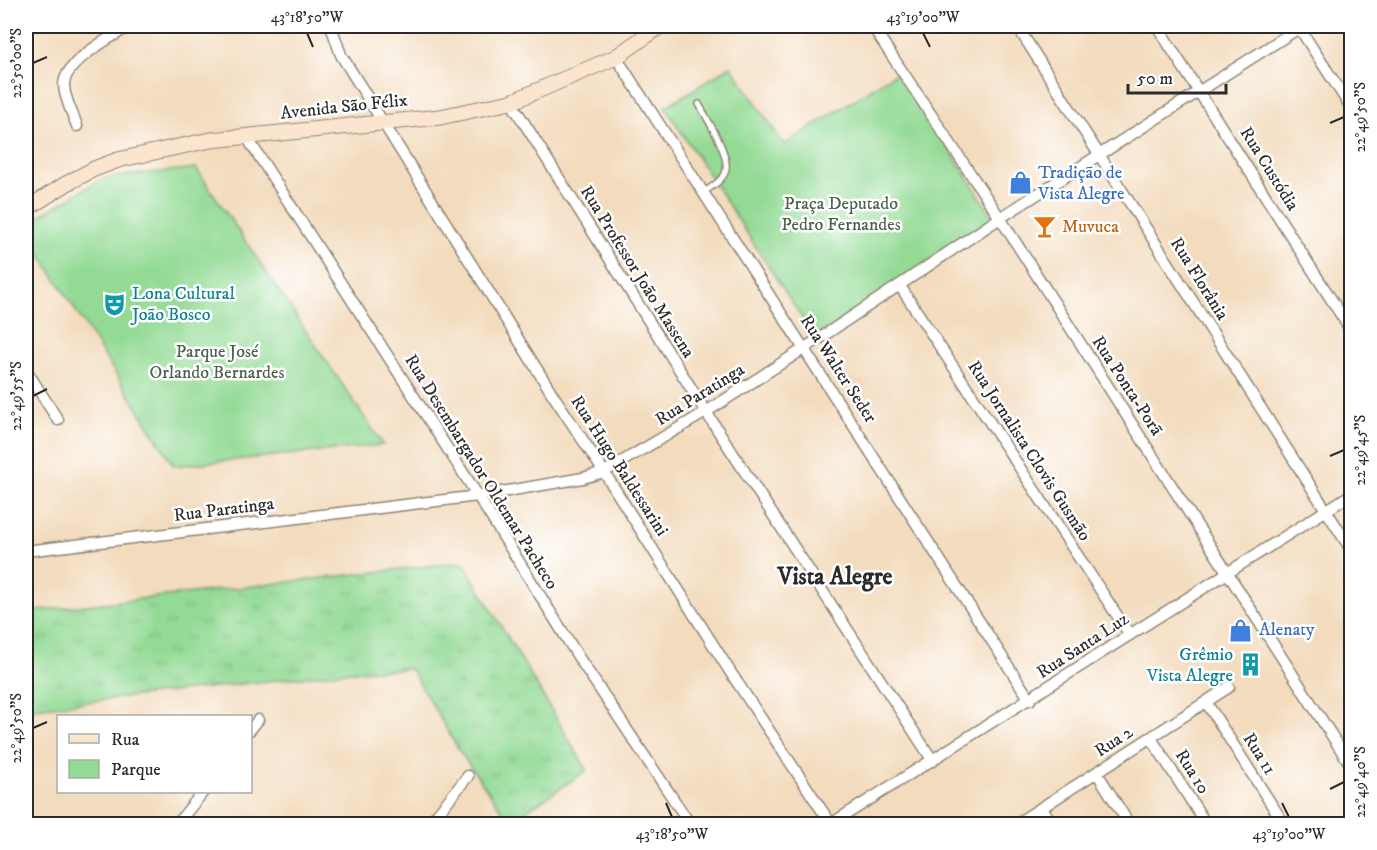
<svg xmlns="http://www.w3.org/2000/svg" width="1377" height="850" font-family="'IM FELL DW Pica',serif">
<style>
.grass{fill:url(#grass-tufts);stroke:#5f8260;stroke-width:1.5}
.green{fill:#93da94;stroke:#5f8260;stroke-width:1.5}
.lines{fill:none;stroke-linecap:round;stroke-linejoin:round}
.lane-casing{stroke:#8f8474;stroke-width:8}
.street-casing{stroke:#8f8474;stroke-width:13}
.secondary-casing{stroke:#8f8474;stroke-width:17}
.lane{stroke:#fff;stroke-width:5}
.street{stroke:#fff;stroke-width:10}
.secondary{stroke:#fbe5cf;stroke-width:15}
.ticks{fill:none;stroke:#2b2b2b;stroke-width:2}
.labels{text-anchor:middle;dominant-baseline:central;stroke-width:5;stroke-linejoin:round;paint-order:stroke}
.street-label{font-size:18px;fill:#2b2b2b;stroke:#fff}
.shop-label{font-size:18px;fill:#366cbe;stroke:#fff;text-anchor:start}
.park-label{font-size:18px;fill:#4a604a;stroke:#fff}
.food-label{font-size:18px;fill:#c56008;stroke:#fff;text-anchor:start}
.culture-label{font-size:18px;fill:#0d838f;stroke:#fff;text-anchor:start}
.district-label{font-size:24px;font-weight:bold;fill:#2b2b2b;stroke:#fff}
.neatline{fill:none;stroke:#2b2b2b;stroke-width:2}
.ticks-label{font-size:15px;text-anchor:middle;fill:#2b2b2b}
</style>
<defs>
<pattern id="grass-tufts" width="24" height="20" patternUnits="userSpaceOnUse" patternTransform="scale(1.5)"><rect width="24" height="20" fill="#93da94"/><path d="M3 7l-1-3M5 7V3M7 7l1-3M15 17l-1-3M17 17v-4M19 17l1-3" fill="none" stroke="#7fbb80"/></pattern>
</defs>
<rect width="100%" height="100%" fill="#fff"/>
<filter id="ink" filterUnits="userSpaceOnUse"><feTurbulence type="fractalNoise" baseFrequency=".0167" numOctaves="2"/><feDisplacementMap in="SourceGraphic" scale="12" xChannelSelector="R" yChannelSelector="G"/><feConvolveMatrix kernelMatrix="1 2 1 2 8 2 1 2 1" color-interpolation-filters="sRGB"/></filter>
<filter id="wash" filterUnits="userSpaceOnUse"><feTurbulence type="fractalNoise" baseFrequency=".008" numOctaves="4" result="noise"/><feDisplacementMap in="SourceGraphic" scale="24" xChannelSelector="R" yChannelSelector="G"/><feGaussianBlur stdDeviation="1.35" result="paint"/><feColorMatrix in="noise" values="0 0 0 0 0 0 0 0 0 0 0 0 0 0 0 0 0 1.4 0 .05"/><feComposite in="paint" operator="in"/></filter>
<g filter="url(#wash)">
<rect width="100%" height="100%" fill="#f3dcbe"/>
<path class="grass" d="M 463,562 L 587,770 L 510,822 L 460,752 L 411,669 L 352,671 L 26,709 L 26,612 Z"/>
<path class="green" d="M 731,66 L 784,145 L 899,71 L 994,218 L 815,338 L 665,107 Z
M 196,168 L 383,445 L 174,466 L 26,232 L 26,224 L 103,178 Z"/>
</g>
<g filter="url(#ink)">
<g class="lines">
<defs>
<path id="lane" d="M 699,104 C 707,119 732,157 725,173 C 721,182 711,187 704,192"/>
<path id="street" d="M 331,26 L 341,55 L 553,395 L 604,472 L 729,670 L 831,824
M 872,26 L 1000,218 L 1352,767
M 1017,26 L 1352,551
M 1157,26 L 1352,332
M 1298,26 L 1352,109
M 616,57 L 1030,700
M 511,102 L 706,412 L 933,761
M 77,126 C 73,114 64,98 64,85 C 64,62 112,36 130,26
M 246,136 L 478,496 L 579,658 L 690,824
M 900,286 L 1130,635
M 26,370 L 58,420
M 26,551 L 478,496 L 583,478 L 604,472 L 706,412 L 805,348 L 1000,218 L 1302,26
M 1206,702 L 1284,824
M 250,730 L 258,720
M 1151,738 L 1206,824
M 1097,773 L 1129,824
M 1042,808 L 1052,824
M 177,824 L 203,792
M 429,824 L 468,776
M 831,824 L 1352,494
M 1016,824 L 1229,687"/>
<path id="secondary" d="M 26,209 L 66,184 L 94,169 L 118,160 L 168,149 L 211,140 L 440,117 L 511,102 L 616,57 L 660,26"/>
</defs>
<use href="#lane" class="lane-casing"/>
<use href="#street" class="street-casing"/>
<use href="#secondary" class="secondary-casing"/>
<use href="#lane" class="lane"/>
<use href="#street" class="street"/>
<use href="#secondary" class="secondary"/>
</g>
</g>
<path class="ticks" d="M 307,33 L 313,47M 923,33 L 930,47M 33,63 L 47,57M 1330,123 L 1344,117M 33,396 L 47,389M 1330,456 L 1344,450M 33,728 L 47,722M 1330,789 L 1344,782M 666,803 L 672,817M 1282,803 L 1289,817"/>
<defs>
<symbol id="shop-bare" viewBox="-9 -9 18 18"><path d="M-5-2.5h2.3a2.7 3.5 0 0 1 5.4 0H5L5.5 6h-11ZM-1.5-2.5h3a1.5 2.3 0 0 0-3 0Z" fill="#3f7fe0" stroke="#fff" stroke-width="2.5" paint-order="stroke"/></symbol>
<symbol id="bar-bare" viewBox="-9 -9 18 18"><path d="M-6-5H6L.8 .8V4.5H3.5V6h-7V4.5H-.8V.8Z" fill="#e8710a" stroke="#fff" stroke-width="2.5" paint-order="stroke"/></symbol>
<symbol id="theatre-bare" viewBox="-9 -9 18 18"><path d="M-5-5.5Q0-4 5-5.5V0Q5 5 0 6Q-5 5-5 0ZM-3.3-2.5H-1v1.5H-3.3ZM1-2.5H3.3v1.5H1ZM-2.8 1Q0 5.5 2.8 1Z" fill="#0f9aa8" stroke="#fff" stroke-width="2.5" paint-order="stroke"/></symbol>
<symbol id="building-bare" viewBox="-9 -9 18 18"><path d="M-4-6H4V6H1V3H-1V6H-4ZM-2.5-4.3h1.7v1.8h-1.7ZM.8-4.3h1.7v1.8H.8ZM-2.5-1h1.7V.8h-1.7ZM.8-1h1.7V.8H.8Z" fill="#0f9aa8" stroke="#fff" stroke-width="2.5" paint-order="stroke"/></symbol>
</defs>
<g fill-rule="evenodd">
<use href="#shop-bare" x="1004" y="166" width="33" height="33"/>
<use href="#bar-bare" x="1028" y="210" width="33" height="33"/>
<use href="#theatre-bare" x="98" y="288" width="33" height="33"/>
<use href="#shop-bare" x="1224" y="614" width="33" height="33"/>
<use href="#building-bare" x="1234" y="648" width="33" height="33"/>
</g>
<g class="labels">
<g class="street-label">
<text transform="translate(344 107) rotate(-6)">Avenida São Félix</text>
<text transform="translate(1269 169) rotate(58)">Rua Custódia</text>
<text transform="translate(637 272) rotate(58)">Rua Professor João Massena</text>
<text transform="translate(1199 279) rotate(58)">Rua Florânia</text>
<text transform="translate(838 369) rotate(57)">Rua Walter Seder</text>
<text transform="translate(1127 386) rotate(57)">Rua Ponta-Porã</text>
<text transform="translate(700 395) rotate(-32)">Rua Paratinga</text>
<text transform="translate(1029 451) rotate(57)">Rua Jornalista Clovis Gusmão</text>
<text transform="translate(619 466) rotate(57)">Rua Hugo Baldessarini</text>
<text transform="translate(481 472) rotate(58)">Rua Desembargador Oldemar Pacheco</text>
<text transform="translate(224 510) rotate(-7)">Rua Paratinga</text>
<text transform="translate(1083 646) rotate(-33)">Rua Santa Luz</text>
<text transform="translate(1114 742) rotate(-33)">Rua 2</text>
<text transform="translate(1259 754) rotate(58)">Rua 11</text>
<text transform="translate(1192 772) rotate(58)">Rua 10</text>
</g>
<g class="shop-label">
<text x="1038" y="173">Tradição de<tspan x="1038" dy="21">Vista Alegre</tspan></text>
<text x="1259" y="630">Alenaty</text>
</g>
<g class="park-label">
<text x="841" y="204">Praça Deputado<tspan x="841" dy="21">Pedro Fernandes</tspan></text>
<text x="217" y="352">Parque José<tspan x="217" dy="21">Orlando Bernardes</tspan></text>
</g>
<g class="food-label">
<text x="1062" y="227">Muvuca</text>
</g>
<g class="culture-label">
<text x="132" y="294">Lona Cultural<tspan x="132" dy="21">João Bosco</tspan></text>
<text x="1233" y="655" text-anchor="end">Grêmio<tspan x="1233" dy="21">Vista Alegre</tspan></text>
</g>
<g class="district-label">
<text x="835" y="577">Vista Alegre</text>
</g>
</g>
<rect width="1377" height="850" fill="none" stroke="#fff" stroke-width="66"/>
<rect x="57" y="715" width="195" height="78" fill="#ffffff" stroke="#aaaaaa" stroke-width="1.5"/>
<rect x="69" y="734" width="30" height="9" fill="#fbe5cf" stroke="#aaaaaa" stroke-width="1.5"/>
<text x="111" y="745" font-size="18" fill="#2b2b2b">Rua</text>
<rect x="69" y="760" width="30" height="18" fill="#93da94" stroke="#aaaaaa" stroke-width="1.5"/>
<text x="111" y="775" font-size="18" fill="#2b2b2b">Parque</text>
<path d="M1128 84v9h98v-9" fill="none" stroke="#2b2b2b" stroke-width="3"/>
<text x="1137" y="84" font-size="18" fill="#2b2b2b" stroke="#ffffff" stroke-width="4.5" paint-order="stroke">50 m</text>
<rect x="33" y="33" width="1311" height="784" class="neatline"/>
<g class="ticks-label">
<text x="307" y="22">43°18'50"W</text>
<text x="923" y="22">43°19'00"W</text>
<text transform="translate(16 63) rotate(-90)" y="5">22°50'00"S</text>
<text transform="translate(1360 117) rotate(-90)" y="5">22°49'50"S</text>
<text transform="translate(16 396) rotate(-90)" y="5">22°49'55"S</text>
<text transform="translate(1360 450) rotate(-90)" y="5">22°49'45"S</text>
<text transform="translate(16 728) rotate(-90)" y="5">22°49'50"S</text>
<text transform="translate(1360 782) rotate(-90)" y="5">22°49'40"S</text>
<text x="672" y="839">43°18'50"W</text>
<text x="1289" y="839">43°19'00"W</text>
</g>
</svg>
